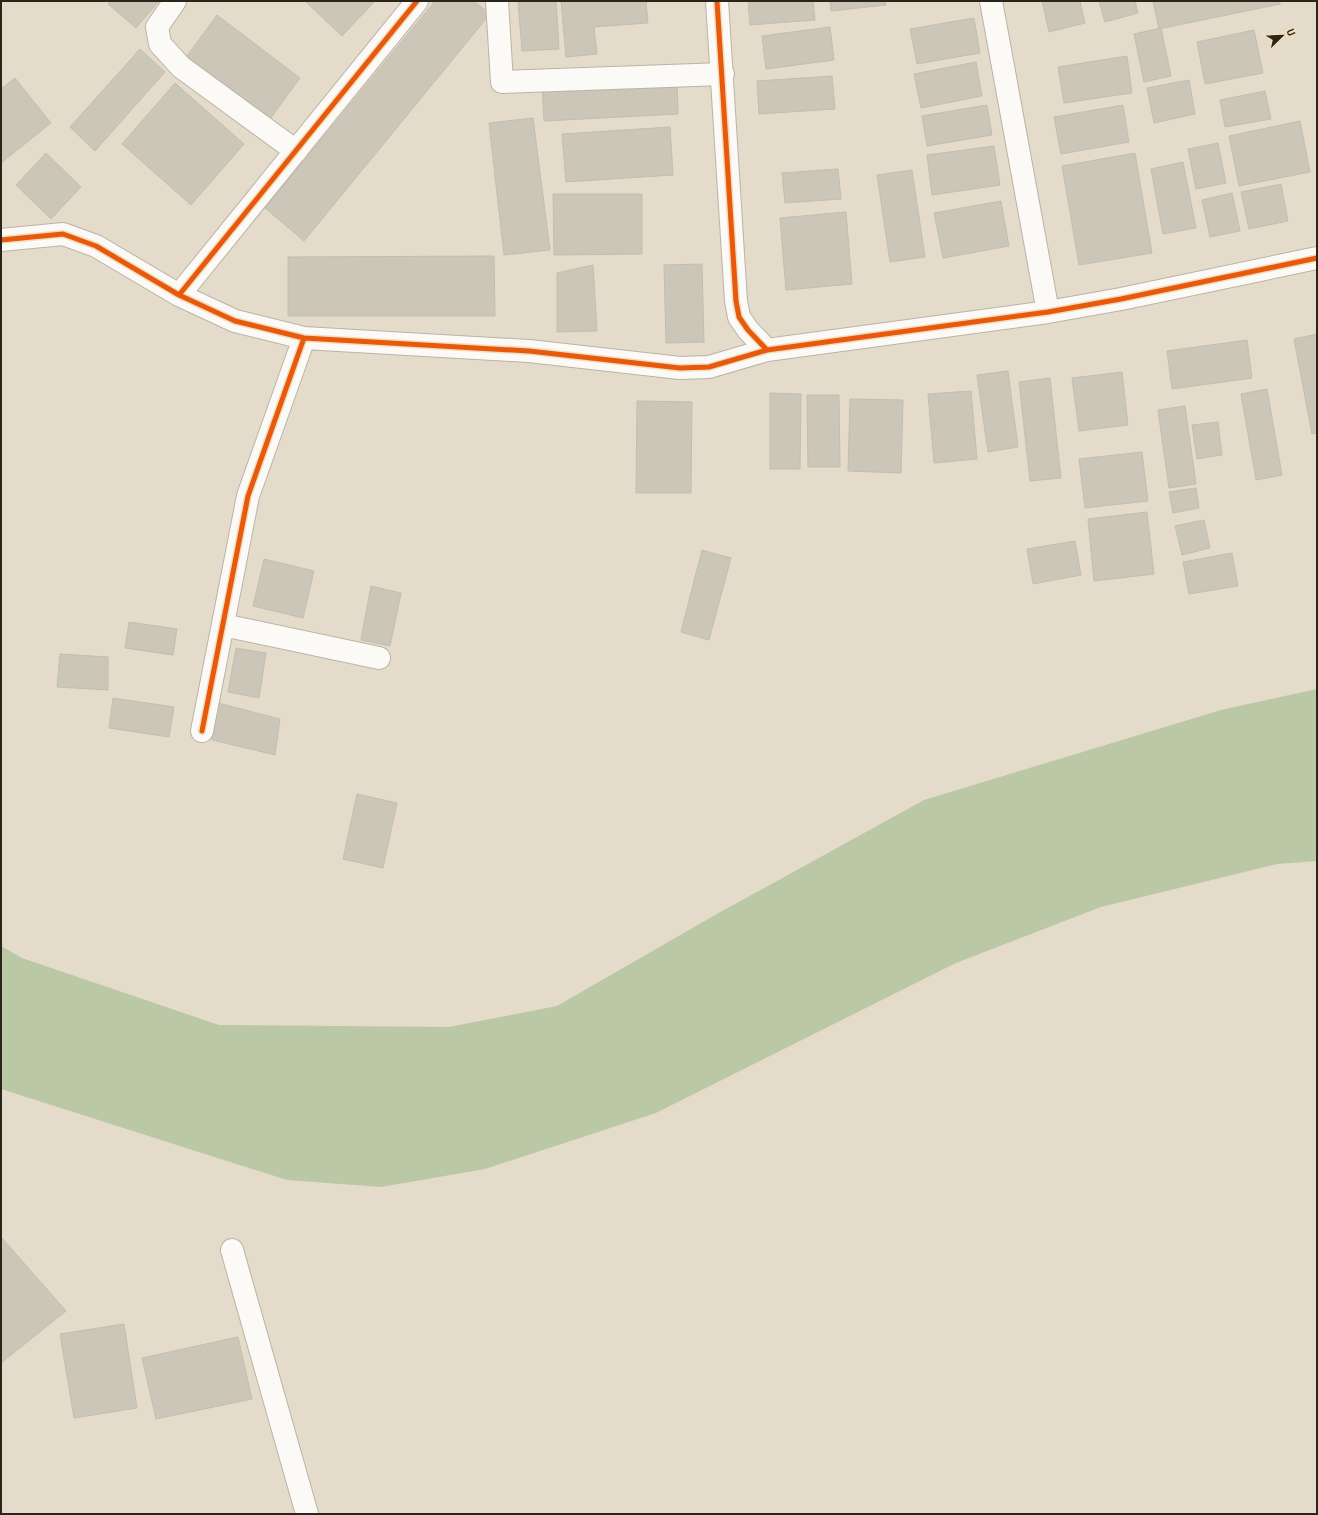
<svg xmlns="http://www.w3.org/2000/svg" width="1318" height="1515" font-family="'Archivo Narrow',sans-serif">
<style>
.water{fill:#bbc8a5}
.building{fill:#cbc6b7;stroke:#c2beb0}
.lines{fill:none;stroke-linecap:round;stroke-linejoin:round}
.minor-casing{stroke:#bbb3a6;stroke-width:24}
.minor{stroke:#fbfaf7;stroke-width:22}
.cycleway-casing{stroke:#f0debf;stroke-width:8}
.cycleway{stroke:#e8590c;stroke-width:5}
</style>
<rect width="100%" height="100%" fill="#e5dbca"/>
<path class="water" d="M 1317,689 L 1317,861 L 1277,864 L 1101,907 L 956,963 L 656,1113 L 485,1169 L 381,1187 L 287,1180 L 1,1089 L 1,946 L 22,958 L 219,1025 L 449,1027 L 557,1006 L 715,915 L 924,800 L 1221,710 Z"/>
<path class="building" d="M 111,1 L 159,1 L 136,28 L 108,4 Z
M 305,1 L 375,1 L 342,36 Z
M 435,1 L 474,1 L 490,14 L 304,241 L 265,208 Z
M 518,1 L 556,1 L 559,49 L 522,51 Z
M 561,1 L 646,1 L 648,23 L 594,27 L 597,54 L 566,57 Z
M 748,1 L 813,1 L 815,20 L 750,25 Z
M 830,1 L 885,1 L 886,5 L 831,11 Z
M 1042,1 L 1080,1 L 1085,23 L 1049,32 Z
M 1099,1 L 1135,1 L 1138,13 L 1105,22 Z
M 1153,1 L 1280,1 L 1280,4 L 1159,29 Z
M 217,15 L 300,78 L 270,119 L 187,56 Z
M 974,18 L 980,53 L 917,64 L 910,29 Z
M 830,27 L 834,60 L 766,69 L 762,36 Z
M 1161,28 L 1171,76 L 1144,82 L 1134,34 Z
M 1254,30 L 1263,73 L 1205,84 L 1197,42 Z
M 140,49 L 165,72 L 95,151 L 70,127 Z
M 1127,56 L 1132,93 L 1064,103 L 1058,67 Z
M 976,62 L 982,96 L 921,108 L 914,74 Z
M 832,76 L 835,109 L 759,114 L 757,81 Z
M 677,77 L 678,114 L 544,121 L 542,84 Z
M 15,78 L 51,123 L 1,163 L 1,89 Z
M 1189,80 L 1195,114 L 1154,123 L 1147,88 Z
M 175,83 L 244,144 L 191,205 L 122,144 Z
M 1265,91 L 1271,119 L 1225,127 L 1220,100 Z
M 987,105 L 992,135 L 927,146 L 922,116 Z
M 1123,105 L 1129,142 L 1061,154 L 1054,117 Z
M 533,118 L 550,250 L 504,255 L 489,123 Z
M 1300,121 L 1310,172 L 1239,186 L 1229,136 Z
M 670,127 L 673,175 L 566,182 L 562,134 Z
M 1218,143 L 1226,183 L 1196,189 L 1188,149 Z
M 994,146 L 1000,185 L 932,195 L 927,155 Z
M 46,153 L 81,187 L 51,219 L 16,185 Z
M 1135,153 L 1152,253 L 1079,265 L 1062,166 Z
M 1183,162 L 1196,228 L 1163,234 L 1151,169 Z
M 838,169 L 841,199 L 785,203 L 782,173 Z
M 912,170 L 925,257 L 890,262 L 877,175 Z
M 1281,184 L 1288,221 L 1249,229 L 1241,192 Z
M 1232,193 L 1240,231 L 1210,237 L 1202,200 Z
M 553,194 L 642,194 L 642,254 L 554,255 Z
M 1001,201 L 1009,246 L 943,258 L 934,213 Z
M 846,212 L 852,284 L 786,290 L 780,218 Z
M 494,256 L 495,316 L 288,316 L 288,257 Z
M 702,264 L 704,342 L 666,343 L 664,265 Z
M 593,265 L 597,331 L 557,332 L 557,273 Z
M 1317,334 L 1317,433 L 1312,434 L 1294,339 Z
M 1247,340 L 1252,378 L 1172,389 L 1167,351 Z
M 1008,371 L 1018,447 L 988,452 L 977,375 Z
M 1122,372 L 1128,425 L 1079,431 L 1072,378 Z
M 1050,378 L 1061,478 L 1030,481 L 1019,382 Z
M 1267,389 L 1282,475 L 1256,480 L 1241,394 Z
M 971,391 L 977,459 L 934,463 L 928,394 Z
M 770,393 L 801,394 L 800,469 L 770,469 Z
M 807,395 L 839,395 L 840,467 L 808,467 Z
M 850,399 L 903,400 L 901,473 L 848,471 Z
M 637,401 L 692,402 L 691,493 L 636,493 Z
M 1185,406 L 1196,484 L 1169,488 L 1158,410 Z
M 1218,422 L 1222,455 L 1197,459 L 1192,425 Z
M 1142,452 L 1148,501 L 1085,508 L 1079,459 Z
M 1196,488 L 1199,508 L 1173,513 L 1169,492 Z
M 1147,512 L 1154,574 L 1094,581 L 1088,519 Z
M 1204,520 L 1210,548 L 1182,555 L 1175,526 Z
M 1075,541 L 1081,575 L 1033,584 L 1027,549 Z
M 702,550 L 731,558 L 709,640 L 681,632 Z
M 1232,553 L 1238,586 L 1189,594 L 1183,562 Z
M 264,559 L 314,571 L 303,618 L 253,606 Z
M 371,586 L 401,593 L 390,646 L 361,640 Z
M 129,622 L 177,629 L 173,655 L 125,648 Z
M 236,648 L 266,653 L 259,698 L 228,692 Z
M 60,654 L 108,657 L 108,690 L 57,687 Z
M 113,698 L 174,707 L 169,737 L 109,728 Z
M 218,703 L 280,719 L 275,755 L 212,740 Z
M 357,794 L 397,803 L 383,868 L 343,859 Z
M 1,1237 L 66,1311 L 1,1363 Z
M 124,1324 L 137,1408 L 74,1418 L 60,1334 Z
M 238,1337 L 252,1399 L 156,1419 L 142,1358 Z"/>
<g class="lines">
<defs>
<path id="minor" d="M 175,1 L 157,27 L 160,44 L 181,67 L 296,151
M 497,1 L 502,82 L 723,74
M 717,1 L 736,301 L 739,317 L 748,330 L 767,350 L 1048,312 L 1121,299 L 1317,258
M 991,1 L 1048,312
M 1,240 L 63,234 L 96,246 L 179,295 L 235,321 L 304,338 L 529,351 L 680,368 L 709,367 L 767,350
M 179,295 L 417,1
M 223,625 L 379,658
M 202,731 L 248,496 L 304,338
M 232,1250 L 307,1514"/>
</defs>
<use href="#minor" class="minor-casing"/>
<use href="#minor" class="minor"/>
<defs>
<path id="cycleway" d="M 717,1 L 736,301 L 739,317 L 748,330 L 767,350 L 1048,312 L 1121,299 L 1317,258
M 1,240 L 63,234 L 96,246 L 179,295 L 235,321 L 304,338 L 529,351 L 680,368 L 709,367 L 767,350
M 179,295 L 417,1
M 202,731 L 248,496 L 304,338"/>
</defs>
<use href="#cycleway" class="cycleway-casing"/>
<use href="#cycleway" class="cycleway"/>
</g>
<rect width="1318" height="1515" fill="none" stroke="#2b2519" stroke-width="4"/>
<g transform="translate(1282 36) rotate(67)" stroke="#f0debf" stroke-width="3" paint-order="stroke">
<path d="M0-3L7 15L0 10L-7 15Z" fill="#2b2519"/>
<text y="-6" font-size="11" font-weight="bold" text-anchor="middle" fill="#2b2519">U</text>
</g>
</svg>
